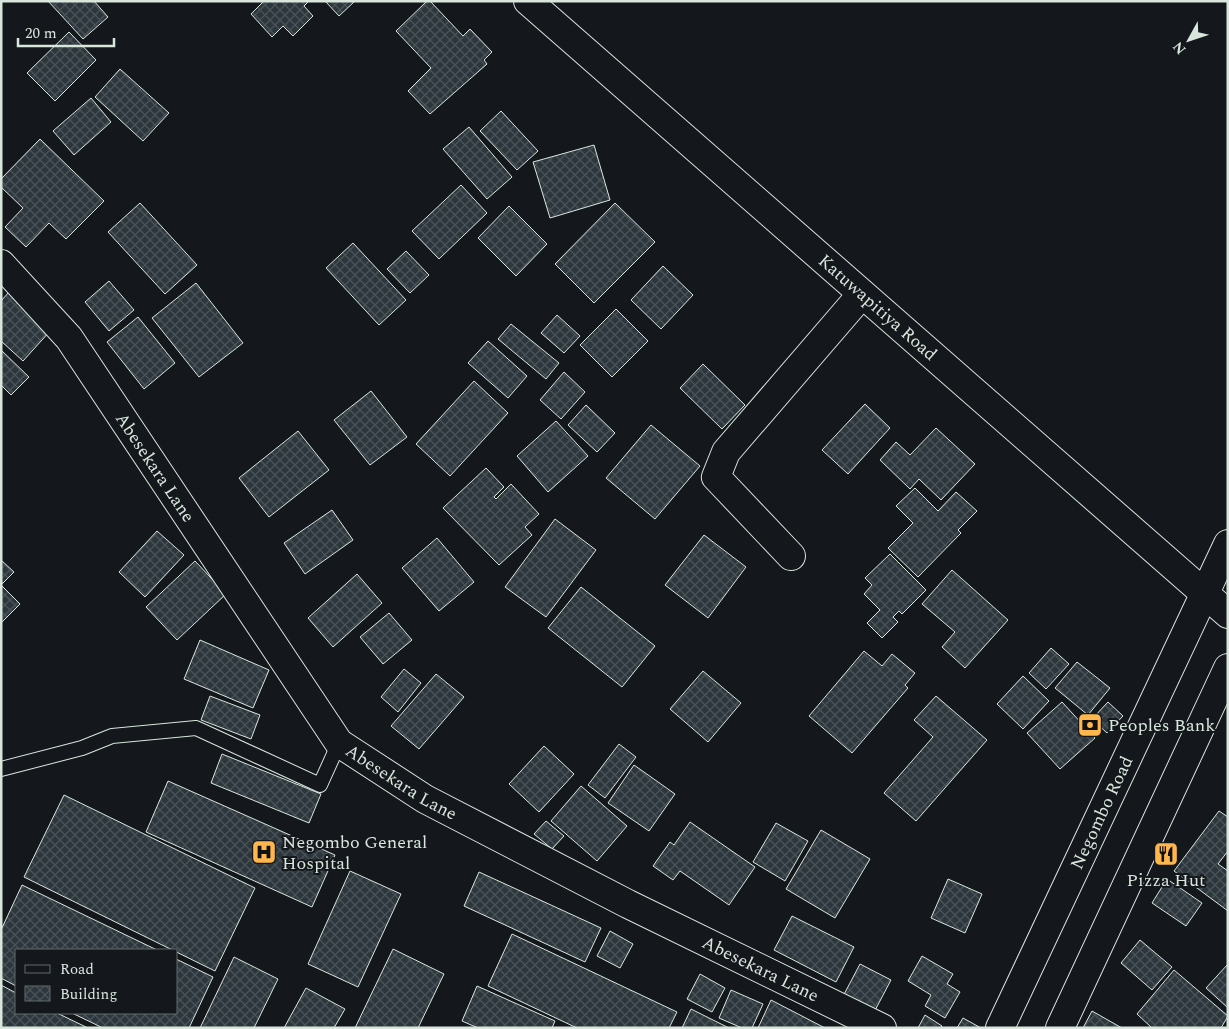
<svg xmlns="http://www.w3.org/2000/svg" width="1229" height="1029" font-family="Spectral,serif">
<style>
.building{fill:url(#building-cross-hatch);stroke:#d8e6dc}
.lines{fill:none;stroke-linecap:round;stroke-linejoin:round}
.lane-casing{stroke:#d8e6dc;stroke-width:16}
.street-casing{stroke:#d8e6dc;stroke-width:30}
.secondary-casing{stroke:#d8e6dc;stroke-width:30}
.highway-casing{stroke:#d8e6dc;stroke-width:30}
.lane{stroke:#14181c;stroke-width:14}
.street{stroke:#14181c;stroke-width:28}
.secondary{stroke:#14181c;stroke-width:28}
.highway{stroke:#14181c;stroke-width:28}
.labels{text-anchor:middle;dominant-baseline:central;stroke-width:4;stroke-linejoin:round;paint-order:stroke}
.street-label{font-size:18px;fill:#d8e6dc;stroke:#14181c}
.poi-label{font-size:18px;fill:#d8e6dc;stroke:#14181c;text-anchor:start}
</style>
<defs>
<pattern id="building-cross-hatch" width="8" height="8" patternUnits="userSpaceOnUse" patternTransform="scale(1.25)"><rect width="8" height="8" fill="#2c363c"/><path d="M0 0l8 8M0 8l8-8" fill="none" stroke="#4a5358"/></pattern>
</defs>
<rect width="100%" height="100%" fill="#14181c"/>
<path class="building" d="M 48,1 L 94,1 L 108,17 L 83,39 Z
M 264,1 L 309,1 L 304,6 L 313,16 L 293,36 L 283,26 L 272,37 L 251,14 Z
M 325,1 L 355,1 L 339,16 Z
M 427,1 L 430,1 L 463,36 L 470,29 L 492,52 L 484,60 L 487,64 L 430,114 L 408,91 L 431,68 L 396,31 Z
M 69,32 L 96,60 L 55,101 L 27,73 Z
M 120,69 L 169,113 L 143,141 L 95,97 Z
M 91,98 L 111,122 L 74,155 L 53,131 Z
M 501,111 L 538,151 L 517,170 L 480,131 Z
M 469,127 L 512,177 L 487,199 L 443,149 Z
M 40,139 L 104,201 L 66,239 L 49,223 L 26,247 L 5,227 L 23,208 L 1,187 L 1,179 Z
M 594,145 L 610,200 L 550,218 L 533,162 Z
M 461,185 L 487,213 L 439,259 L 412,231 Z
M 140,203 L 197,265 L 165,294 L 108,232 Z
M 615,203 L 655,242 L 594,303 L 555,264 Z
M 509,206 L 547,244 L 516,276 L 478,238 Z
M 353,243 L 406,300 L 379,325 L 326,268 Z
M 406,251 L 429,275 L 410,293 L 387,269 Z
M 663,266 L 693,295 L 661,329 L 631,300 Z
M 109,281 L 134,310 L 109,331 L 85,302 Z
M 196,283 L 243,343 L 199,377 L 152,318 Z
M 9,292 L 51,330 L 23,361 L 1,341 L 1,301 Z
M 616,309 L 648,341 L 612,377 L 580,345 Z
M 557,315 L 580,336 L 564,353 L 541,333 Z
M 138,317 L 175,363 L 144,389 L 107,342 Z
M 511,324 L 559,363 L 546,379 L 498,339 Z
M 488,341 L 527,376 L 508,398 L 468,363 Z
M 1,350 L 29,377 L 11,395 L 1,385 Z
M 703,364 L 745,405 L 722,429 L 680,388 Z
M 564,372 L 585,392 L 561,419 L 540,400 Z
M 474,381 L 508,413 L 450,476 L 416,444 Z
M 371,391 L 407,437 L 370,465 L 334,420 Z
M 865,404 L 890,428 L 848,474 L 822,450 Z
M 586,405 L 615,433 L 597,452 L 568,425 Z
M 556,421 L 588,456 L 548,492 L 517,456 Z
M 651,425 L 700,466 L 655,519 L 606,478 Z
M 936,428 L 975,464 L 941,500 L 919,479 L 910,489 L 880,460 L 896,442 L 910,455 Z
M 298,431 L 329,470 L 269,517 L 239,478 Z
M 486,468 L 504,487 L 494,497 L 496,499 L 511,484 L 539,514 L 525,527 L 532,535 L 499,565 L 443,508 Z
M 915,488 L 938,511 L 956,492 L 977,511 L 958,530 L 961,533 L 918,577 L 888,548 L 913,523 L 896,506 Z
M 332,510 L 353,540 L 305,574 L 284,543 Z
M 555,519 L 596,550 L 546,617 L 505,587 Z
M 157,531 L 184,555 L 145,597 L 119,572 Z
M 704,535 L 746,567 L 708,618 L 665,585 Z
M 437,538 L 474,582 L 439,611 L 402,568 Z
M 890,554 L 926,590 L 902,614 L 899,611 L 893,617 L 898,622 L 882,638 L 867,623 L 880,610 L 864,594 L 872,585 L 865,578 Z
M 1,560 L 14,572 L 1,585 L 20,604 L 1,623 Z
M 195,561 L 226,594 L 177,640 L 146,607 Z
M 952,570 L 1008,620 L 965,668 L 942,647 L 955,632 L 922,604 Z
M 357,574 L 382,603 L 333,647 L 308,618 Z
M 581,587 L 655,646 L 622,687 L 548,628 Z
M 389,613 L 412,640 L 383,664 L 360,637 Z
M 200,640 L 269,670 L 253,708 L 184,679 Z
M 1051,648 L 1069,664 L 1046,689 L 1029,673 Z
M 864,651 L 882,666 L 892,654 L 915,673 L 905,685 L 908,688 L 852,753 L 809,716 Z
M 1077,662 L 1110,688 L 1088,715 L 1055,688 Z
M 404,669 L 421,683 L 398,712 L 381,697 Z
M 703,671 L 741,703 L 708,742 L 670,709 Z
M 436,674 L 464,697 L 419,749 L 391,726 Z
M 1023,676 L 1049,701 L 1023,729 L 997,704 Z
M 210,696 L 260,715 L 251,739 L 201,720 Z
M 936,696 L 987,740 L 916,821 L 884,793 L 933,737 L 914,720 Z
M 1062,702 L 1095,738 L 1060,769 L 1027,733 Z
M 1108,702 L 1123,716 L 1107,733 L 1092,719 Z
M 619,744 L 636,757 L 605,798 L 588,785 Z
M 544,746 L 574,774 L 539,812 L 509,784 Z
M 222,754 L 321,794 L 309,823 L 211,783 Z
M 634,765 L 675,794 L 649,831 L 608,803 Z
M 168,781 L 335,855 L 312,907 L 146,832 Z
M 581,786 L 627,826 L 597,861 L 551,821 Z
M 64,795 L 255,888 L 215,971 L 24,877 Z
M 1219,811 L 1228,817 L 1228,851 L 1218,864 L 1228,871 L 1228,911 L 1174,871 Z
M 546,821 L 564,836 L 552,849 L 534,834 Z
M 690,822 L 755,867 L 729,905 L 680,871 L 673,880 L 653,866 L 670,842 L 674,845 Z
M 776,823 L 808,841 L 785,881 L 753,862 Z
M 821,830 L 870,859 L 835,918 L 786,889 Z
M 350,871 L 401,894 L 358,987 L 308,964 Z
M 479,872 L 601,928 L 585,962 L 464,906 Z
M 948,879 L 982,894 L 965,933 L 931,918 Z
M 1167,879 L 1202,903 L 1186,926 L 1152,903 Z
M 22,885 L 157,950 L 16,950 L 16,986 L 1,978 L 1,930 Z
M 792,916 L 854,947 L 836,982 L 774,950 Z
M 610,931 L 633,944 L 620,968 L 597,956 Z
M 512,934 L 677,1012 L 669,1028 L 577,1028 L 488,986 Z
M 1140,940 L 1172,967 L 1152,990 L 1121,963 Z
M 393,949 L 444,974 L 418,1028 L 355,1028 Z
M 922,956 L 953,974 L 947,984 L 960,992 L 945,1018 L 925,1006 L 931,995 L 908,981 Z
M 234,957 L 278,979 L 254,1028 L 200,1028 Z
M 176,959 L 213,977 L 189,1028 L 103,1028 L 72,1013 L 176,1013 Z
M 860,964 L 891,980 L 871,1018 L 840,1002 Z
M 1228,964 L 1228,1008 L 1206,988 Z
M 1174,970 L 1228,1016 L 1221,1028 L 1152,1028 L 1137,1014 Z
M 700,974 L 725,988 L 712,1012 L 687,999 Z
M 1,985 L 16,993 L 16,1013 L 57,1013 L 88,1028 L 1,1028 Z
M 477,986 L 555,1021 L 552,1028 L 478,1028 L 462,1021 Z
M 306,988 L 345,1009 L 334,1028 L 284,1028 Z
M 731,990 L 763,1004 L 752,1028 L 742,1028 L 719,1018 Z
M 771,1000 L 825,1028 L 758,1028 Z
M 691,1009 L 729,1028 L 682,1028 Z
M 1092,1011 L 1122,1028 L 1083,1028 Z
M 925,1015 L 942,1026 L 941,1028 L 918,1028 Z
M 963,1018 L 981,1028 L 957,1028 Z"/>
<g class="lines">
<defs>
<path id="lane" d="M 1,769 L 82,748 L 112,736 L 196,728 L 320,785 L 339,743"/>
<g id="street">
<path id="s1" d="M 1,264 L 69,338 L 339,743 L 425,799 L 628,904 L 882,1028"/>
<path d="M 791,556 L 716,477 L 726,452 L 862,294"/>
</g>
<g id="secondary">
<path id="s2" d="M 528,1 L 1228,614"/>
</g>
<g id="highway">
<path id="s3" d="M 1000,1028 L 1228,544"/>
<path d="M 1060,1028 L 1228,668"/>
</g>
</defs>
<use href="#lane" class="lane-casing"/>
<use href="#street" class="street-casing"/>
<use href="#secondary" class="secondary-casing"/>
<use href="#highway" class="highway-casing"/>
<use href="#lane" class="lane"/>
<use href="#street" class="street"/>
<use href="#secondary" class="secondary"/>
<use href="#highway" class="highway"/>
</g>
<defs>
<symbol id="bank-square" viewBox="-11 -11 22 22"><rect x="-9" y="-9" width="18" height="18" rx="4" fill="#ffb74d" stroke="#14181c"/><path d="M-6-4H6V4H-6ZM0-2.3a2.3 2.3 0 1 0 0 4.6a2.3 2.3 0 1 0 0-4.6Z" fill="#111"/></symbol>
<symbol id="hospital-square" viewBox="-11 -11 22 22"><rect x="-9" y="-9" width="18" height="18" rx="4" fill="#ffb74d" stroke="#14181c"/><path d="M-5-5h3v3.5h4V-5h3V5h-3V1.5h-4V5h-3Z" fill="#111"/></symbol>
<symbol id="restaurant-square" viewBox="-11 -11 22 22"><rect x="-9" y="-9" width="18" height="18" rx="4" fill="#ffb74d" stroke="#14181c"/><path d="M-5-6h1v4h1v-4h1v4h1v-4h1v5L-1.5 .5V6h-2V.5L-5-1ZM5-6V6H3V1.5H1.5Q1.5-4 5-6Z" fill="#111"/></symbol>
</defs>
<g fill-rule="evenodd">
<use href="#bank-square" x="1076" y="711" width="28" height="28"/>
<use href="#hospital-square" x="250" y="838" width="28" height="28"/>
<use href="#restaurant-square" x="1152" y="840" width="28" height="28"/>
</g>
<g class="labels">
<g class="street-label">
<text stroke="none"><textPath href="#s2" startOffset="465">Katuwapitiya Road</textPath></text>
<text stroke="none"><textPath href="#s1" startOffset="256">Abesekara Lane</textPath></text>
<text stroke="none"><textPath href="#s1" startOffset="661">Abesekara Lane</textPath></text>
<text stroke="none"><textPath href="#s3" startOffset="238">Negombo Road</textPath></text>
<text stroke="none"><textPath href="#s1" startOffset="1066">Abesekara Lane</textPath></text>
</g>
<g class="poi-label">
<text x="1108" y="725">Peoples Bank</text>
<text x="282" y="842">Negombo General<tspan x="282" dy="21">Hospital</tspan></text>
<text x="1166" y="880" text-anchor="middle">Pizza Hut</text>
</g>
</g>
<rect width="1229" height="1029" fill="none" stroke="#d8e6dc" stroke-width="5"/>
<rect x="15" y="949" width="162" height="65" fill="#14181c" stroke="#626a69"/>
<rect x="25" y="965" width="25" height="8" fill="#14181c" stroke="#626a69"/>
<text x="60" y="974" font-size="15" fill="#d8e6dc">Road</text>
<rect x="25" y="986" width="25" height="15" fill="url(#building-cross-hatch)" stroke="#626a69"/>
<text x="60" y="999" font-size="15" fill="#d8e6dc">Building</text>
<g transform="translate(1189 40) rotate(230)" stroke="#14181c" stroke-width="4" paint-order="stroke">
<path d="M0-4L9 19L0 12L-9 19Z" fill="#d8e6dc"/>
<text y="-8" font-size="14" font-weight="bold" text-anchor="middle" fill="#d8e6dc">N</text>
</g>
<path d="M18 38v8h96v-8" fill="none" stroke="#d8e6dc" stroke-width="2.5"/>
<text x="25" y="38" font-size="15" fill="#d8e6dc" stroke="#14181c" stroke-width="4" paint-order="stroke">20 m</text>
</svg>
